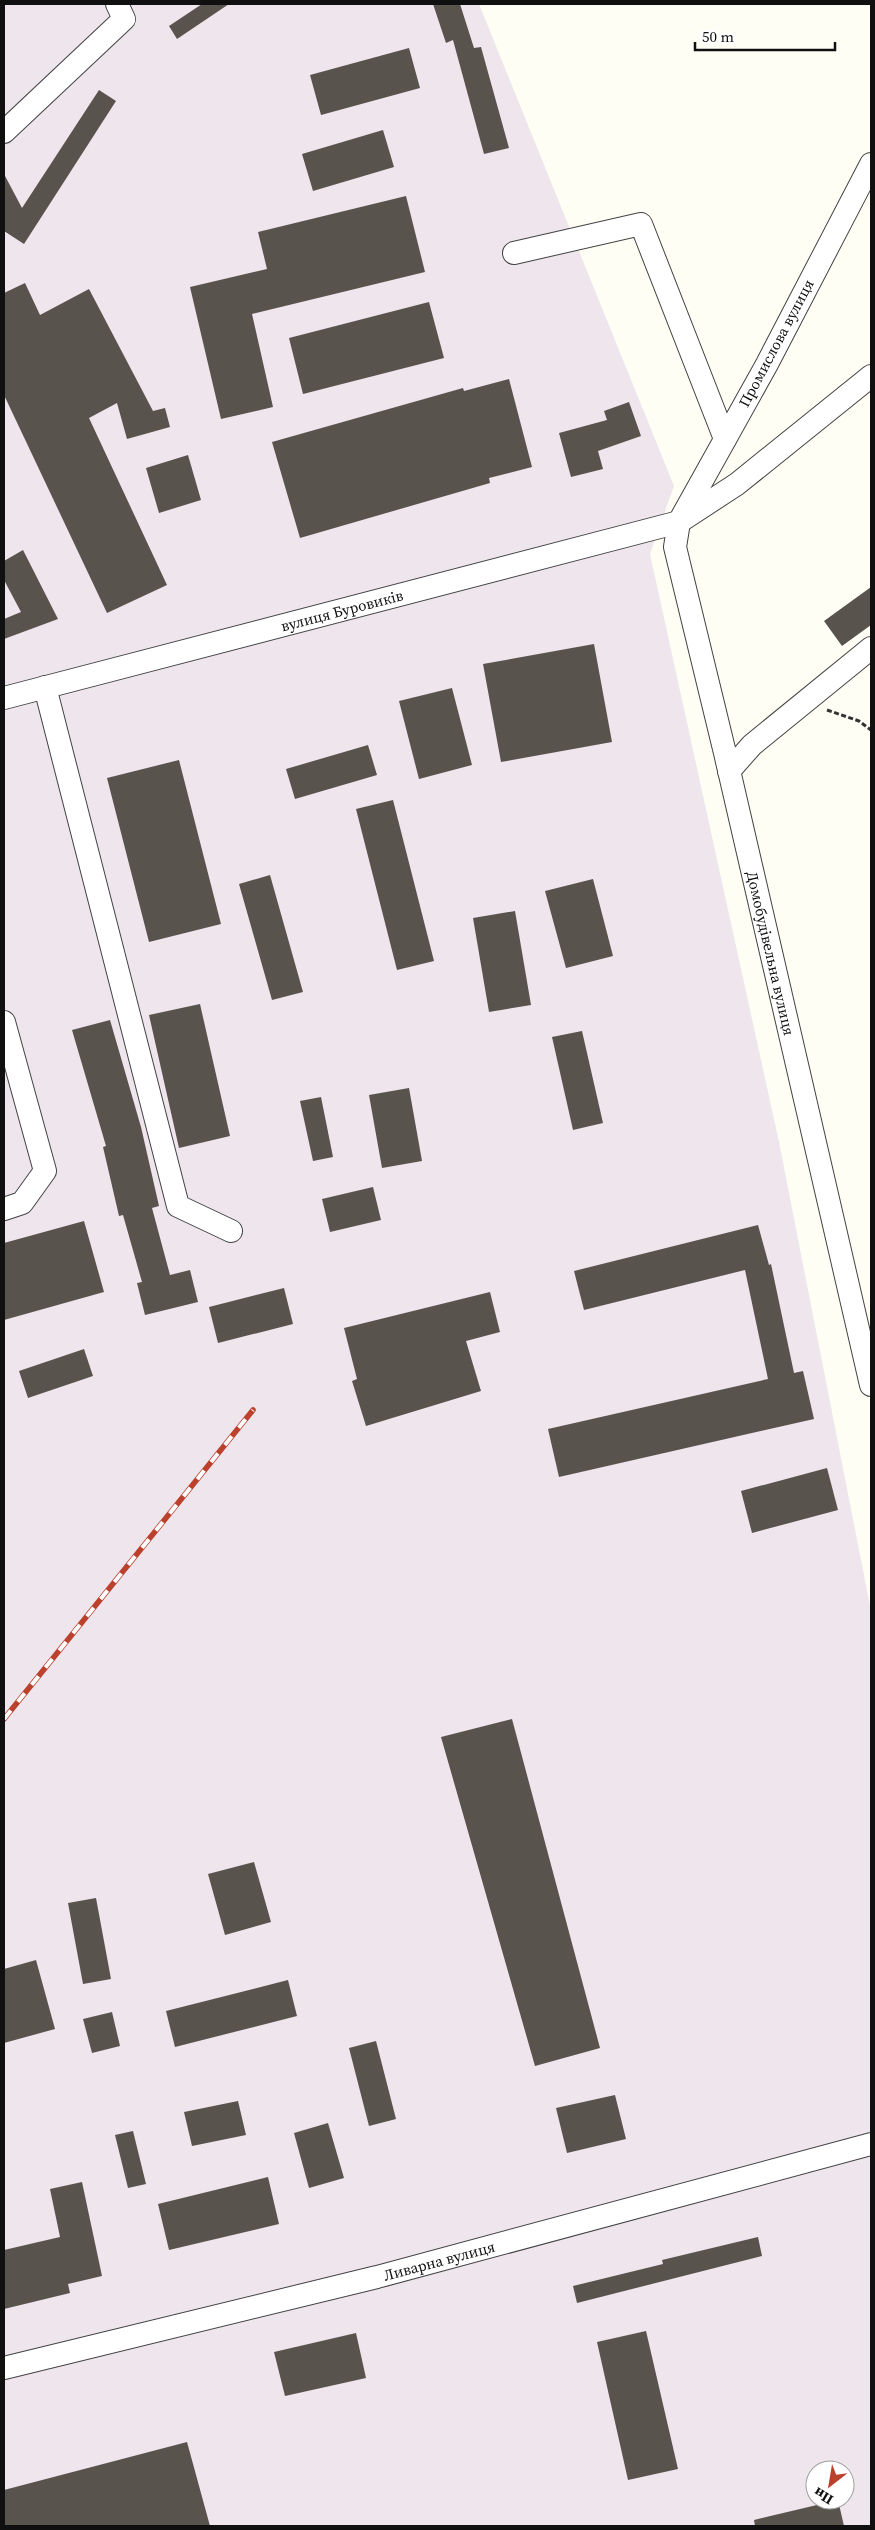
<svg xmlns="http://www.w3.org/2000/svg" width="875" height="2530" font-family="'Source Serif 4',serif">
<style>
.industrial{fill:#eee5ed;fill-rule:evenodd}
.building{fill:#58544d}
.lines{fill:none;stroke-linecap:round;stroke-linejoin:round}
.minor-casing{stroke:#434343;stroke-width:24}
.path{stroke:#323232;stroke-width:3;stroke-dasharray:5 2.5;stroke-linecap:butt}
.minor{stroke:#fff;stroke-width:22}
.rail-casing{stroke:#bb412d;stroke-width:5.5}
.rail{stroke:#fff;stroke-width:4;stroke-dasharray:11;stroke-linecap:butt}
.labels{text-anchor:middle;dominant-baseline:central;stroke-width:5;stroke-linejoin:round;paint-order:stroke}
.street-label{font-size:15px;fill:#101010;stroke:#fff}
</style>
<rect width="100%" height="100%" fill="#fefef4"/>
<path class="industrial" d="M 4,4 L 479,4 L 674,486 L 650,554 L 779,1142 L 871,1611 L 871,2526 L 4,2526 ZM 815,2470 L 845,2470 L 845,2500 L 815,2500 Z"/>
<path class="building" d="M 202,4 L 229,4 L 177,39 L 169,26 Z
M 433,4 L 460,4 L 474,48 L 481,47 L 509,148 L 484,154 L 453,40 L 446,43 Z
M 409,48 L 420,88 L 321,115 L 310,75 Z
M 99,90 L 116,101 L 24,244 L 4,231 L 4,174 L 22,208 Z
M 383,130 L 394,167 L 313,191 L 302,154 Z
M 406,196 L 425,272 L 252,314 L 273,407 L 221,419 L 190,287 L 267,269 L 258,232 Z
M 25,283 L 40,315 L 89,289 L 153,411 L 165,408 L 170,427 L 127,439 L 117,403 L 89,418 L 167,585 L 107,613 L 4,395 L 4,293 Z
M 429,302 L 444,358 L 303,394 L 289,338 Z
M 509,379 L 532,467 L 489,478 L 490,483 L 300,538 L 272,442 L 463,388 L 464,391 Z
M 629,402 L 641,436 L 598,451 L 603,469 L 571,477 L 559,433 L 607,420 L 604,411 Z
M 188,455 L 201,500 L 159,513 L 146,468 Z
M 23,550 L 58,619 L 4,639 L 4,619 L 21,612 L 4,580 L 4,561 Z
M 871,587 L 871,625 L 842,646 L 824,621 Z
M 594,644 L 612,742 L 501,762 L 483,664 Z
M 452,688 L 472,765 L 419,779 L 399,701 Z
M 368,745 L 377,775 L 295,799 L 286,769 Z
M 179,760 L 221,924 L 149,942 L 107,778 Z
M 393,800 L 434,961 L 397,970 L 356,809 Z
M 270,875 L 303,992 L 272,1000 L 239,884 Z
M 593,879 L 613,956 L 566,968 L 545,891 Z
M 515,911 L 531,1005 L 489,1012 L 473,918 Z
M 200,1004 L 230,1136 L 179,1148 L 149,1015 Z
M 110,1020 L 141,1127 L 159,1206 L 152,1208 L 170,1275 L 190,1270 L 198,1302 L 145,1315 L 137,1283 L 142,1282 L 123,1215 L 119,1216 L 103,1147 L 106,1146 L 72,1030 Z
M 582,1031 L 603,1123 L 573,1130 L 552,1037 Z
M 409,1088 L 422,1161 L 382,1168 L 369,1095 Z
M 321,1097 L 333,1157 L 313,1161 L 300,1101 Z
M 373,1187 L 381,1220 L 330,1232 L 322,1199 Z
M 84,1221 L 104,1292 L 4,1320 L 4,1243 Z
M 758,1225 L 769,1265 L 771,1264 L 794,1373 L 803,1371 L 814,1419 L 559,1477 L 548,1429 L 768,1379 L 745,1270 L 584,1310 L 574,1271 Z
M 284,1288 L 293,1324 L 218,1343 L 209,1307 Z
M 490,1292 L 500,1332 L 466,1341 L 481,1391 L 366,1426 L 352,1381 L 357,1379 L 344,1328 Z
M 84,1349 L 93,1376 L 28,1398 L 19,1371 Z
M 827,1468 L 838,1510 L 752,1533 L 741,1491 Z
M 512,1719 L 600,2048 L 535,2066 L 441,1737 Z
M 254,1862 L 271,1922 L 225,1935 L 208,1874 Z
M 96,1898 L 111,1979 L 83,1984 L 68,1903 Z
M 36,1960 L 55,2029 L 4,2043 L 4,1969 Z
M 288,1980 L 297,2016 L 175,2047 L 166,2011 Z
M 112,2012 L 120,2046 L 92,2053 L 83,2019 Z
M 376,2041 L 396,2119 L 369,2126 L 349,2048 Z
M 615,2095 L 626,2139 L 567,2153 L 556,2108 Z
M 238,2101 L 246,2135 L 192,2146 L 184,2112 Z
M 328,2123 L 344,2178 L 309,2188 L 294,2133 Z
M 133,2131 L 146,2184 L 128,2188 L 115,2135 Z
M 268,2177 L 279,2224 L 169,2250 L 158,2204 Z
M 82,2182 L 102,2276 L 68,2284 L 70,2293 L 4,2309 L 4,2250 L 60,2237 L 50,2189 Z
M 758,2237 L 762,2256 L 577,2303 L 573,2286 L 663,2264 L 662,2260 Z
M 646,2331 L 678,2469 L 628,2480 L 597,2342 Z
M 356,2333 L 366,2378 L 285,2396 L 274,2352 Z
M 187,2442 L 210,2526 L 4,2526 L 4,2490 Z
M 838,2500 L 844,2526 L 755,2526 L 754,2520 Z"/>
<g class="lines">
<defs>
<g id="minor">
<path d="M 4,132 L 124,19 L 117,4"/>
<path id="s1" d="M 871,164 L 767,364 L 679,522 L 675,547 L 725,753 L 871,1385"/>
<path d="M 514,253 L 641,224 L 725,439"/>
<path d="M 45,687 L 178,1206 L 231,1231"/>
<path id="s2" d="M 4,698 L 679,522 L 737,484 L 871,376"/>
<path d="M 729,771 L 752,745 L 871,648"/>
<path d="M 4,1022 L 45,1171 L 22,1203 L 4,1209"/>
<path id="s3" d="M 4,2368 L 377,2277 L 871,2144"/>
</g>
</defs>
<use href="#minor" class="minor-casing"/>
<path class="path" d="M 827,710 L 859,721 L 871,730"/>
<use href="#minor" class="minor"/>
<defs>
<path id="rail" d="M 4,1719 L 253,1410"/>
</defs>
<use href="#rail" class="rail-casing"/>
<use href="#rail" class="rail"/>
</g>
<g class="labels">
<g class="street-label">
<text transform="translate(776 343) rotate(-62)">Промислова вулиця</text>
<text stroke="none"><textPath href="#s2" startOffset="349">вулиця Буровиків</textPath></text>
<text stroke="none"><textPath href="#s1" startOffset="849">Домобудівельна вулиця</textPath></text>
<text stroke="none"><textPath href="#s3" startOffset="448">Ливарна вулиця</textPath></text>
</g>
</g>
<rect width="875" height="2530" fill="none" stroke="#101010" stroke-width="10"/>
<g transform="translate(830 2485) rotate(211)"><circle r="24" fill="#ffffff" stroke="#9f9f9f"/>
<path d="M0-4L9 19L0 12L-9 19Z" fill="#bb412d"/>
<text y="-8" font-size="14" font-weight="bold" text-anchor="middle" fill="#101010">Пн</text>
</g>
<path d="M695 42v8h140v-8" fill="none" stroke="#101010" stroke-width="2.5"/>
<text x="702" y="42" font-size="15" fill="#101010" stroke="#ffffff" stroke-width="4" paint-order="stroke">50 m</text>
</svg>
